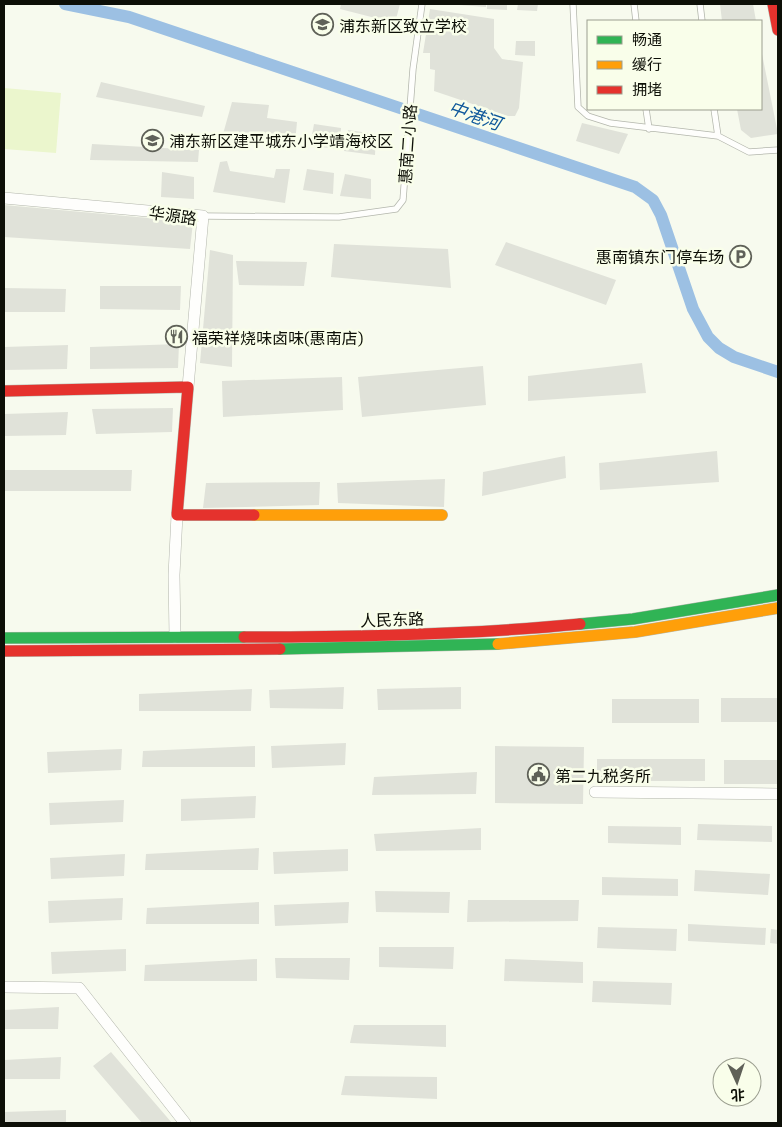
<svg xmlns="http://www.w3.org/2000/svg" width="782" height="1127" font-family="'Exo 2','Noto Sans SC',sans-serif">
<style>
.green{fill:#ebf6cd}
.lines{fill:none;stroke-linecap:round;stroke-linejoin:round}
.canal{stroke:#9cc0e3;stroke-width:12}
.building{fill:#e0e2d9}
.lane-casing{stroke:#b3b6ac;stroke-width:7}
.street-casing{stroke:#b3b6ac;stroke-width:12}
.fast-casing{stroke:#b3b6ac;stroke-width:12}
.slow-casing{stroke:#b3b6ac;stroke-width:12}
.jam-casing{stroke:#b3b6ac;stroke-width:12}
.lane{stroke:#fefefc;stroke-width:5.5}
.street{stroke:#fefefc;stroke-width:11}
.fast{stroke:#30b455;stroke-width:11}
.slow{stroke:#ff9f0a;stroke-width:11}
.jam{stroke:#e5322d;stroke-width:11}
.labels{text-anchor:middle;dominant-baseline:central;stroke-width:5;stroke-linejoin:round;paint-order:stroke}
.poi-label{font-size:16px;fill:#0d0f07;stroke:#f9feea;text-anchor:start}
.street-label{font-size:16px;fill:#0d0f07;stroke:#f9feea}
.water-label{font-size:18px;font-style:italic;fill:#0f589b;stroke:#f9feea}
</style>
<rect width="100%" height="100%" fill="#f7faee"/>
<path class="green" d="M 4,88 L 61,93 L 56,153 L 4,149 Z"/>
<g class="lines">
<path class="canal" d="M 65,4 L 129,17 L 635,187 L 653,200 L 661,215 L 693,309 L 708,337 L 719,348 L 734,357 L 778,372"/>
</g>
<path class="building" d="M 341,4 L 400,4 L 395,23 L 340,9 Z
M 459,4 L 486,4 L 486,7 L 459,5 Z
M 487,4 L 507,4 L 507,10 L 487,9 Z
M 518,4 L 538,4 L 537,11 L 517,10 Z
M 720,4 L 753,4 L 756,21 L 722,21 Z
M 430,9 L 494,19 L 494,48 L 502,59 L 523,62 L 519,108 L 515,116 L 508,116 L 434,91 L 435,70 L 430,69 L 430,53 L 423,53 Z
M 516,41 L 535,41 L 535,56 L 515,55 Z
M 761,49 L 778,134 L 751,138 L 741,130 L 737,109 L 761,109 Z
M 101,82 L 205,106 L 202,117 L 96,97 Z
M 232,102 L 269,105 L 267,118 L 297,122 L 295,143 L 223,134 Z
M 582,123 L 628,134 L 619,154 L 576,141 Z
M 314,124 L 341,128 L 340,149 L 310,146 Z
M 348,130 L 376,134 L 375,155 L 344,151 Z
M 92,144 L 199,150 L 198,162 L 90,160 Z
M 227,161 L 230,171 L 274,178 L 276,169 L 290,169 L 285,203 L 213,192 L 220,162 Z
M 307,169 L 334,173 L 333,194 L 303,190 Z
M 162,172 L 194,177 L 194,199 L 161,197 Z
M 345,174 L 371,179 L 371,199 L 340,196 Z
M 4,205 L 193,222 L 190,249 L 4,237 Z
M 506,242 L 616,280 L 606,305 L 495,265 Z
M 334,244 L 448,249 L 451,288 L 331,277 Z
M 210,250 L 233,255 L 232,367 L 200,363 Z
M 236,261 L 307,262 L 304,286 L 239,285 Z
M 100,286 L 181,286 L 180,310 L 100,309 Z
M 4,288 L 66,289 L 65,312 L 4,312 Z
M 179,344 L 178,368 L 90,369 L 90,347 Z
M 68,345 L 67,369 L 4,370 L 4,347 Z
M 642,363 L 646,393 L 528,401 L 528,376 Z
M 483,366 L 486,405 L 362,417 L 358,377 Z
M 342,377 L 343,410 L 223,417 L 222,381 Z
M 173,408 L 172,432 L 96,434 L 92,409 Z
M 68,412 L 66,435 L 4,436 L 4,414 Z
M 717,451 L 719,482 L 600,490 L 599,463 Z
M 565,456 L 566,478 L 482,496 L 483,472 Z
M 4,470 L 132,470 L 131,491 L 4,491 Z
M 445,479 L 444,507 L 338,503 L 337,483 Z
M 320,482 L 319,505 L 203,508 L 206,483 Z
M 344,687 L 343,709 L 270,708 L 269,690 Z
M 461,687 L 461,709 L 378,710 L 377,689 Z
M 252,689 L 251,711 L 139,711 L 139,694 Z
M 721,698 L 778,698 L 778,722 L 721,722 Z
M 612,699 L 699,699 L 699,723 L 612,723 Z
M 346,743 L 345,765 L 272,768 L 271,746 Z
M 255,746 L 255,767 L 142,767 L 143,751 Z
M 495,746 L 584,747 L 583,804 L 495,803 Z
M 122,749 L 121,770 L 48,773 L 47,752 Z
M 597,759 L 705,759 L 705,781 L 597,781 Z
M 724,760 L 778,760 L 778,784 L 724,784 Z
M 477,772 L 476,794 L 372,795 L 374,777 Z
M 256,796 L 255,818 L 181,821 L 181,799 Z
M 124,800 L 123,822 L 50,825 L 49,803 Z
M 698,824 L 772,826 L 772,842 L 697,840 Z
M 608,826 L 681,827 L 681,845 L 608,843 Z
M 481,828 L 481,850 L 376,851 L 374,834 Z
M 259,848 L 258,870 L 145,870 L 146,854 Z
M 348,849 L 348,871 L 274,874 L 273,852 Z
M 125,854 L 124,876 L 51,879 L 50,858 Z
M 695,870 L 770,874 L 768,895 L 694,891 Z
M 602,877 L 678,879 L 678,896 L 602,895 Z
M 375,891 L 450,892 L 449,913 L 376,912 Z
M 123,898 L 122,920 L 49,923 L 48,901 Z
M 468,900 L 579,900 L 578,921 L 467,922 Z
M 259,902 L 259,924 L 146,924 L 147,908 Z
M 349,902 L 348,923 L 275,926 L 274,905 Z
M 688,924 L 766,928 L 765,945 L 688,941 Z
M 598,927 L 677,929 L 676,951 L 597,948 Z
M 771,929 L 778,930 L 778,944 L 770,943 Z
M 379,947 L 454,947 L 453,969 L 379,967 Z
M 126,949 L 126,971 L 52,974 L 51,952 Z
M 275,958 L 350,958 L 349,980 L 276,978 Z
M 257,959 L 257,981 L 144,981 L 145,965 Z
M 505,959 L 583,962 L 583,983 L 504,981 Z
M 593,981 L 672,983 L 671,1005 L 592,1002 Z
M 59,1007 L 58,1029 L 4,1029 L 4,1010 Z
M 354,1025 L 446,1025 L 446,1047 L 350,1043 Z
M 111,1052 L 172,1123 L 142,1123 L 93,1066 Z
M 61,1057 L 60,1079 L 4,1079 L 4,1060 Z
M 345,1076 L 437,1077 L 437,1099 L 341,1095 Z
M 66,1110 L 66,1123 L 4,1123 L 4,1112 Z"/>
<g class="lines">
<defs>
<path id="lane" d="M 573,4 L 578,107 L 588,116 L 610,123 L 718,136
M 634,4 L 636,21
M 700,4 L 702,21
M 646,109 L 649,129
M 714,109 L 718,136 L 749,152 L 778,150
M 203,216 L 339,217 L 396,209 L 403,200 L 413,69 L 422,4"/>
<path id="street" d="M 4,198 L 203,216 L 188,387
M 175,637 L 174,575 L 177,515
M 595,792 L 778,794
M 4,987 L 79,988 L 185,1123"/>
<path id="fast" d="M 580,624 L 633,619 L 778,595
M 4,638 L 244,637
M 280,649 L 498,644"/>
<path id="slow" d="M 254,515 L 442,515
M 498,644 L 635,632 L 778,608"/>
<path id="jam" d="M 773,4 L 778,30
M 4,391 L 188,387 L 177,515 L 254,515
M 244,637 C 356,637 469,635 580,624
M 4,651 L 280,649"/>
</defs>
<use href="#lane" class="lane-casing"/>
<use href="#street" class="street-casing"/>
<use href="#fast" class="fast-casing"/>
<use href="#slow" class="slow-casing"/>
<use href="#jam" class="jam-casing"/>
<use href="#lane" class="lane"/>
<use href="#street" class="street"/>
<use href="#fast" class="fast"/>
<use href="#slow" class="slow"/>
<use href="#jam" class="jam"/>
</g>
<defs>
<symbol id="school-ring" viewBox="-11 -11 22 22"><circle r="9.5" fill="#f9feea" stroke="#5f6158" stroke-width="1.5"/><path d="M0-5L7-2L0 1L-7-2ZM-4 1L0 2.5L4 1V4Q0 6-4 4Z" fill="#5f6158"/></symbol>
<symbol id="parking-ring" viewBox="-11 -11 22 22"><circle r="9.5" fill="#f9feea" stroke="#5f6158" stroke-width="1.5"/><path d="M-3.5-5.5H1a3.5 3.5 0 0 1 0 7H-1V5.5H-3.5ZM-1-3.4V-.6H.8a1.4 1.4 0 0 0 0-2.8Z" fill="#5f6158"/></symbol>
<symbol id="restaurant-ring" viewBox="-11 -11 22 22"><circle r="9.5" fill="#f9feea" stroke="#5f6158" stroke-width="1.5"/><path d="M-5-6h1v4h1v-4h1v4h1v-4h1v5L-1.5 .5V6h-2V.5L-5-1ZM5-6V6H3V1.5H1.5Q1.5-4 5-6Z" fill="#5f6158"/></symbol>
<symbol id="civic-ring" viewBox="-11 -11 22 22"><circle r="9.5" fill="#f9feea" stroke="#5f6158" stroke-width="1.5"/><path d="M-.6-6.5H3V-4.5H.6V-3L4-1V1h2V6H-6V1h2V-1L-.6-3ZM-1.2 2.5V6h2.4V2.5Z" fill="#5f6158"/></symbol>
</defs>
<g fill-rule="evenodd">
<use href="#school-ring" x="310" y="12" width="25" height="25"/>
<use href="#school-ring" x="140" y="128" width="25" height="25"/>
<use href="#parking-ring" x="728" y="244" width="25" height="25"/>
<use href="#restaurant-ring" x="164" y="324" width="25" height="25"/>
<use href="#civic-ring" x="526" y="762" width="25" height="25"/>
</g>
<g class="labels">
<g class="poi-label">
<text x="339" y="25">浦东新区致立学校</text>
<text x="169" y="140">浦东新区建平城东小学靖海校区</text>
<text x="724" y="256" text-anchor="end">惠南镇东门停车场</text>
<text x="192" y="337">福荣祥烧味卤味(惠南店)</text>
<text x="555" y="775">第二九税务所</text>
</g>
<g class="street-label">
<text transform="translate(407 144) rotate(-86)">惠南二小路</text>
<text transform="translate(173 215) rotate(8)">华源路</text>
<text transform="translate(392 619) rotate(-2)">人民东路</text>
</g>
<g class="water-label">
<text transform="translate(475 115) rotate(19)">中港河</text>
</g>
</g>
<rect width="782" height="1127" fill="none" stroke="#0d0f07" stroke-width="10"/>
<rect x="587" y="20" width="175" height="90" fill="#f9feea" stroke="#9b9e8f"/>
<rect x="597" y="36" width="25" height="8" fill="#30b455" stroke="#9b9e8f"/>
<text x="632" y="45" font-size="15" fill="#0d0f07">畅通</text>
<rect x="597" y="61" width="25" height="8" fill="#ff9f0a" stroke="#9b9e8f"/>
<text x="632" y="70" font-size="15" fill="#0d0f07">缓行</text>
<rect x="597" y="86" width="25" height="8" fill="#e5322d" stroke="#9b9e8f"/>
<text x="632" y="95" font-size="15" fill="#0d0f07">拥堵</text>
<g transform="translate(737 1082) rotate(177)"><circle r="24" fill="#f9feea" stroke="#9b9e8f"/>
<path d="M0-4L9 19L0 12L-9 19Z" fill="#5f6158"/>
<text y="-8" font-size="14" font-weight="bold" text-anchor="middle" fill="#0d0f07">北</text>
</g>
</svg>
